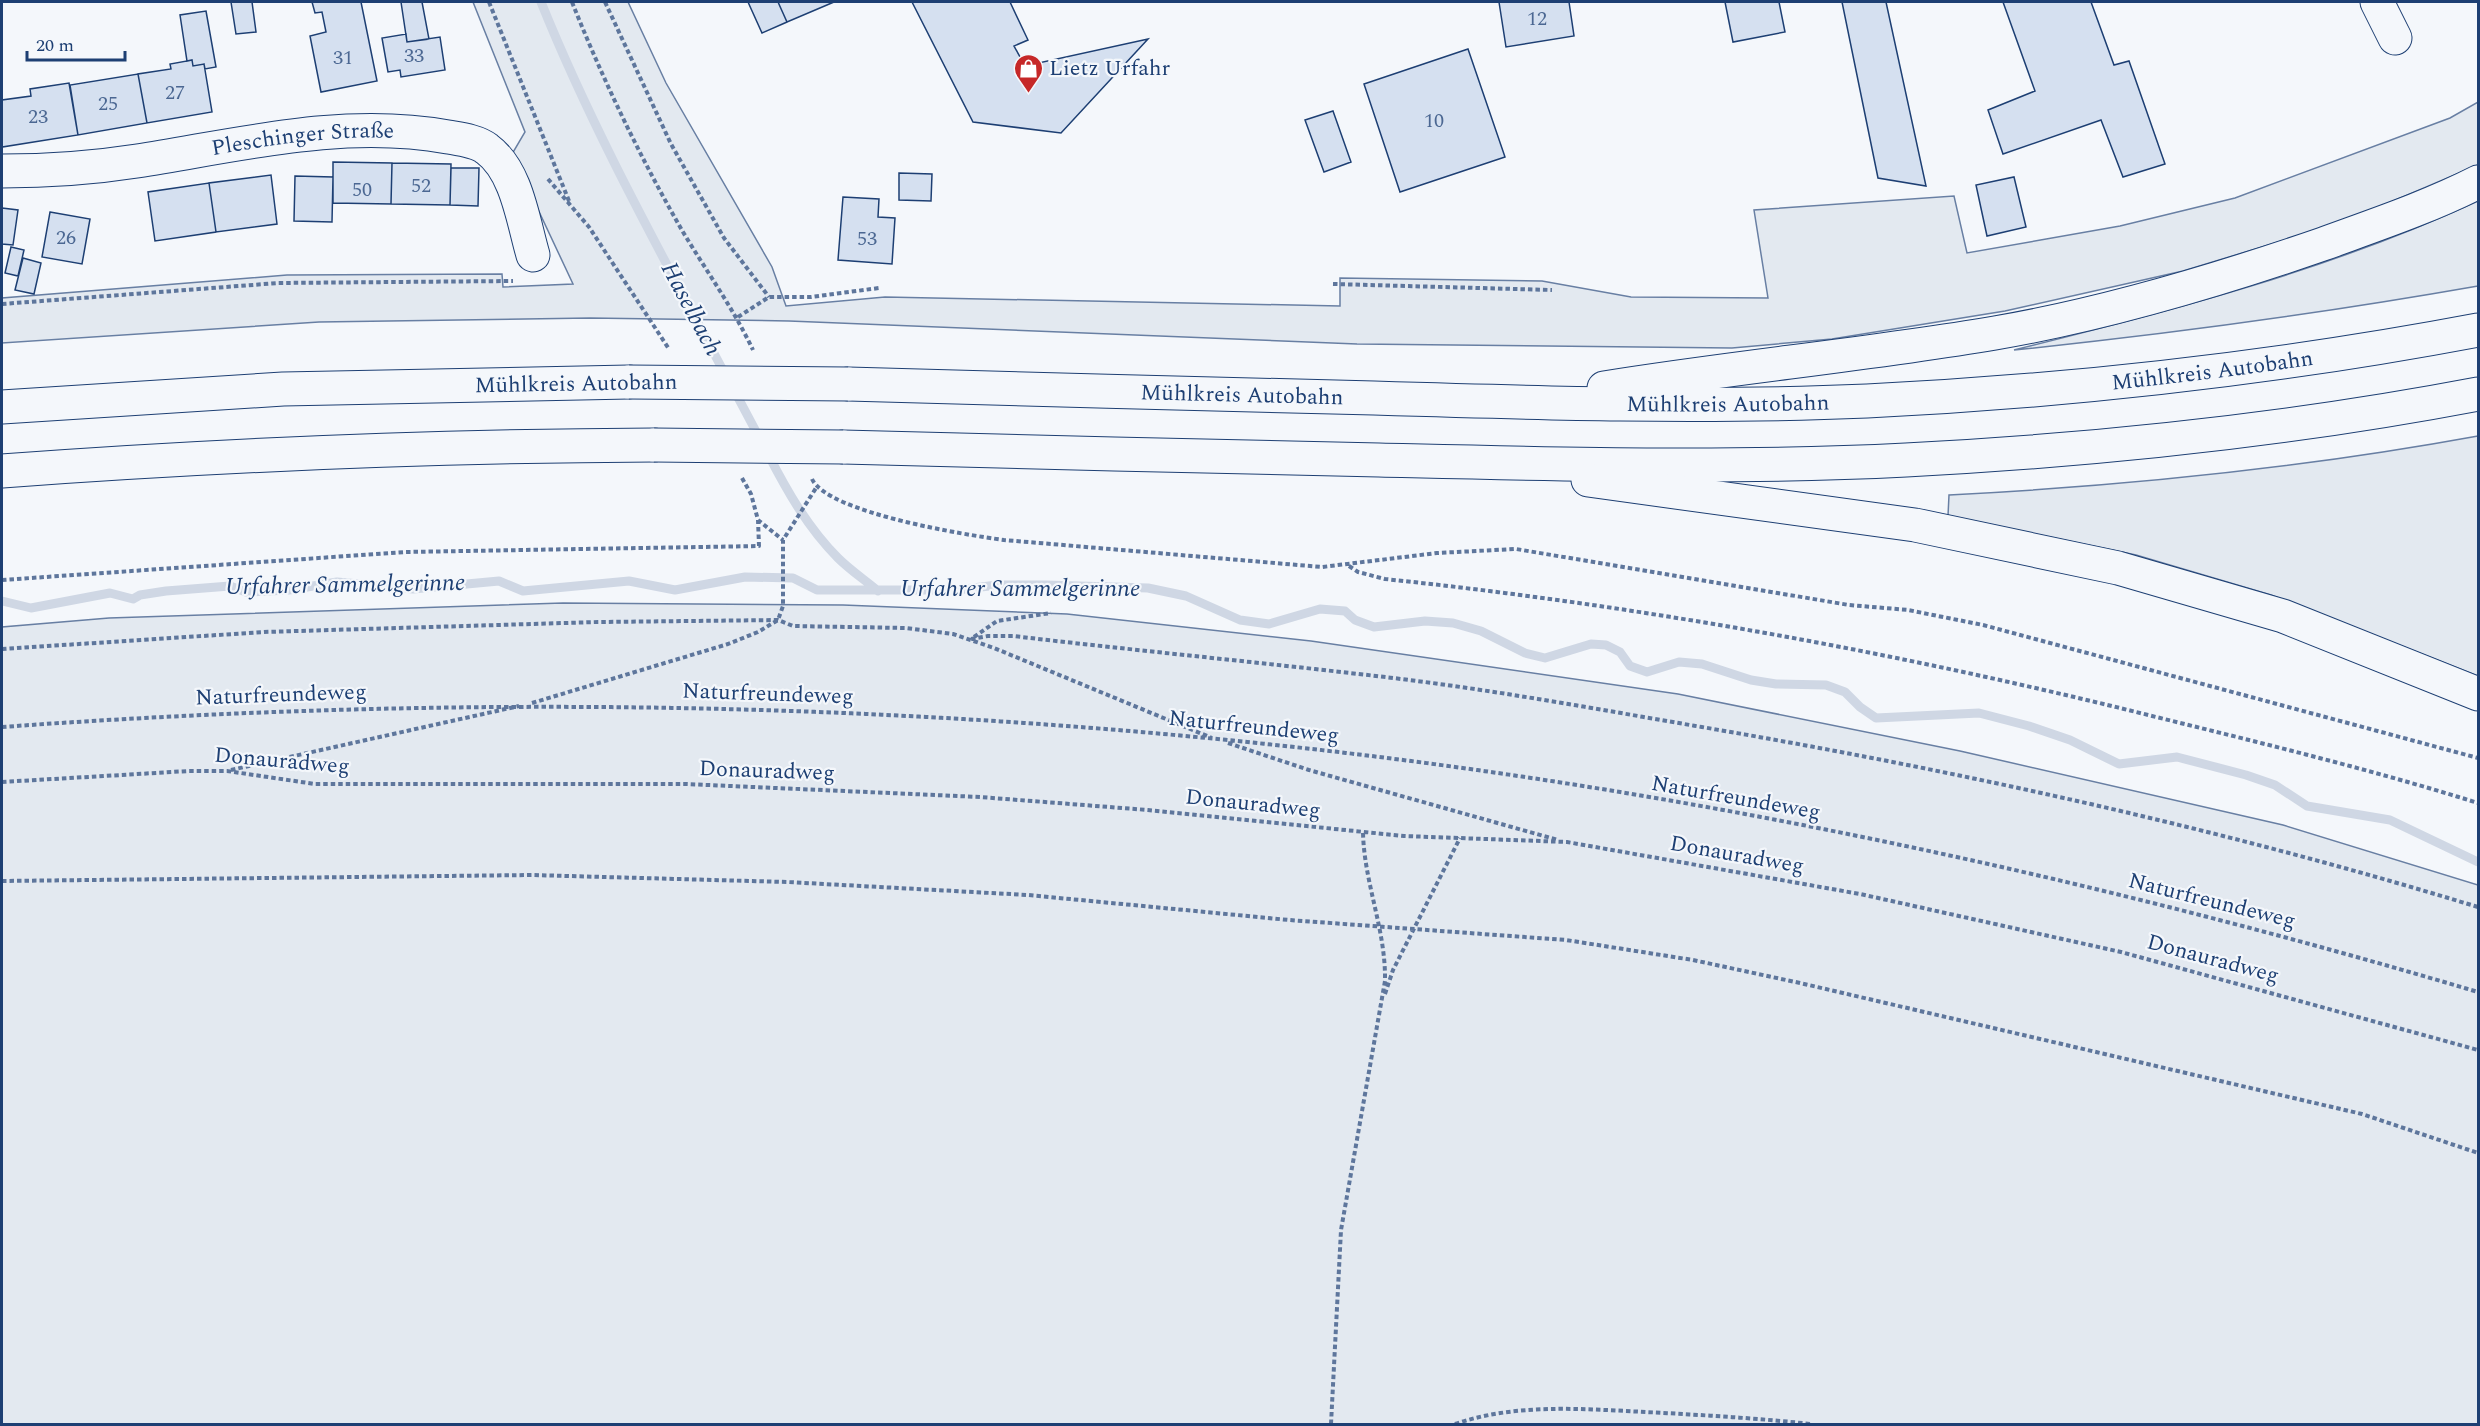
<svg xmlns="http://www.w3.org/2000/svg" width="2480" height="1426" font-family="Spectral,serif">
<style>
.green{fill:#e3e9f0;stroke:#687fa3;stroke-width:1.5}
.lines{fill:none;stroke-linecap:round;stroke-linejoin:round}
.stream{stroke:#cfd7e4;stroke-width:9}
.building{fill:#d5e0f0;stroke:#1d3f73;stroke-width:1.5}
.minor-casing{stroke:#1d3f73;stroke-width:35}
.highway-casing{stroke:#1d3f73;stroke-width:35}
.path{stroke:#5e769c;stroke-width:4;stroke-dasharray:4.5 3;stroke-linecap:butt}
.minor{stroke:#f4f7fb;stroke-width:33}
.highway{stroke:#f4f7fb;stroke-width:33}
.highway-bridge-casing{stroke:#1d3f73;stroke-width:35;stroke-linecap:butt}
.highway-bridge{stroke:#f4f7fb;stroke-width:33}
.labels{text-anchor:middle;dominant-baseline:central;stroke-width:4.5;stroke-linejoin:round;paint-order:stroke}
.number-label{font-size:20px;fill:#4b6792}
.poi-label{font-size:22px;fill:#1d3f73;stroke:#f4f7fb;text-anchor:start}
.street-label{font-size:22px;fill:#1d3f73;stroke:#f4f7fb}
.water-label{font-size:24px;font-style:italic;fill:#1d3f73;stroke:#f4f7fb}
</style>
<rect width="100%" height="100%" fill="#f4f7fb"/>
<path class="green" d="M 473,2 L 628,2 L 666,83 L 772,267 L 786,306 L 885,297 L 1340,306 L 1340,278 L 1542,281 L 1631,297 L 1768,298 L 1754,210 L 1954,196 L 1967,253 L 2120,226 L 2235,198 L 2450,118 L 2478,102 L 2478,165 L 2344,222 L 2183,271 L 2005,311 L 1832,339 L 1732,348 L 1357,344 L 789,321 L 590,318 L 319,322 L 2,343 L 2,298 L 287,275 L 502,274 L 503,287 L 573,284 L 512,154 L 525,132 Z
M 2478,201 L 2478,286 C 2324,313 2170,334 2014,350 C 2172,311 2331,269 2478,201 Z
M 2478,436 L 2478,676 L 2271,595 L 2136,555 L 1948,516 L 1949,495 C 2126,486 2303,468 2478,436 Z
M 563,603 L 843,605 L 1067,614 L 1311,641 L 1678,694 L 1960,751 L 2283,825 L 2478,885 L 2478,1424 L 2,1424 L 2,627 L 109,618 Z"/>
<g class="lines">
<path class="stream" d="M 541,2 C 593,131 661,253 726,376
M 734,390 L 760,439
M 768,454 C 787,491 808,528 838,558 C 850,570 865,580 878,591
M 2,601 L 31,608 L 110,593 L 133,599 L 140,595 L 166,591 L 230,586 L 246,592 L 289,590 L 337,582 L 413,589 L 499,581 L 523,591 L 629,581 L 675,590 L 745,577 L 793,578 L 817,590 L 957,590 L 997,585 L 1045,585 L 1148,588 L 1186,596 L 1240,620 L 1269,624 L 1320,609 L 1345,611 L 1355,620 L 1374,627 L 1425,621 L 1453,623 L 1481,631 L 1525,653 L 1545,658 L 1591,644 L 1606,645 L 1620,652 L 1630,666 L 1647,672 L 1679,662 L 1702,664 L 1751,680 L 1776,684 L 1826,685 L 1845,692 L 1860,707 L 1876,718 L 1979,713 L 2029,726 L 2070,740 L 2119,764 L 2177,757 L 2246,775 L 2275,785 L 2307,806 L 2390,820 L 2478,862"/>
</g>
<path class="building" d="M 231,2 L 252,2 L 256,32 L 236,34 Z
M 312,2 L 361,2 L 377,81 L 321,92 L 310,36 L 326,32 L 322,12 L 315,13 Z
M 401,2 L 422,2 L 429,39 L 407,42 Z
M 748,2 L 778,2 L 787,22 L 762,33 Z
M 778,2 L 834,2 L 787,22 Z
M 912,2 L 1010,2 L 1028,40 L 1014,46 L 1025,66 L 1148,39 L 1061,133 L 973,122 Z
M 1499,2 L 1569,2 L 1574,36 L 1506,47 Z
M 1725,2 L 1779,2 L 1785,32 L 1733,42 Z
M 1842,2 L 1886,2 L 1926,186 L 1878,178 Z
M 2003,2 L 2091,2 L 2114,65 L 2129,61 L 2165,164 L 2123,177 L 2101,120 L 2003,154 L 1988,110 L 2035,91 Z
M 206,11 L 216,67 L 205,69 L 204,64 L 193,66 L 192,60 L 187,61 L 180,15 Z
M 406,34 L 407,42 L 440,37 L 445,70 L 401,77 L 400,70 L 388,72 L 382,38 Z
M 1468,49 L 1505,157 L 1400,192 L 1364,84 Z
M 192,60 L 193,66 L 204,64 L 212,112 L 147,123 L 138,74 L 171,69 L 170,64 Z
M 138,74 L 147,123 L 78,135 L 70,85 Z
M 69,83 L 78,135 L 2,147 L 2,100 L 31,96 L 30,89 Z
M 1333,111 L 1351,162 L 1324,172 L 1305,120 Z
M 333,162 L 392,163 L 391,204 L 333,203 Z
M 392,163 L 451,164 L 450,205 L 391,204 Z
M 451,168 L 479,168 L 478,206 L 450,205 Z
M 899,173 L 932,174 L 931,201 L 899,200 Z
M 271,175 L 277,224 L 216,232 L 209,183 Z
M 295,176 L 333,177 L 332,222 L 294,221 Z
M 2014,177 L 2026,227 L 1987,236 L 1976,185 Z
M 209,183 L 216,232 L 155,241 L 148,192 Z
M 843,197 L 879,199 L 878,217 L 895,218 L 892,264 L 838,260 Z
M 2,208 L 18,210 L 13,245 L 2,244 Z
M 50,212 L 90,219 L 82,264 L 42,257 Z
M 11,247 L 24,250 L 18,276 L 5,273 Z
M 23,258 L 41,263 L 34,294 L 15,290 Z"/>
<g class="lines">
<defs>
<g id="minor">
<path d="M 2377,2 L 2395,38"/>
<path id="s1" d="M 2,171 C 47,171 92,168 137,161 C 240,145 343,118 448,137 C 459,139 477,141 487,149 C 517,171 523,221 533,255"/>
</g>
<g id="highway">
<path id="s2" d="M 848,384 C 1023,389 1199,394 1374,398 C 1538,403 1703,408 1867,401 C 2071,391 2277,368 2478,330"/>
<path d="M 1604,388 C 1734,367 1865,355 1995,333 C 2106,314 2216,281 2323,244 C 2375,225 2429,207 2478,182"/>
<path d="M 2,407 L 283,389 L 629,382"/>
<path d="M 843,447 C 1022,452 1200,456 1379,460 C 1554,464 1731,469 1906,460 C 2098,450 2289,430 2478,394"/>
<path d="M 2,471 C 219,455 436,446 654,445"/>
<path d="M 1588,480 L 1915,525 L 2118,568 L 2283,616 L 2478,694"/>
</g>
</defs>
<use href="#minor" class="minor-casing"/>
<use href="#highway" class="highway-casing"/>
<path class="path" d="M 489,2 L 569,201
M 572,2 C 603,80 641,159 683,232 C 707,272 733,308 753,350
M 605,2 L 671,144 L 724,238 L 769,297
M 548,179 L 589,227 L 669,349
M 1333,284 L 1552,290
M 2,304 L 278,283 L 513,281
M 738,317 L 769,297 L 811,297 L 879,288
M 742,478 L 751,494 L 758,520 L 783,540
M 812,479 C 828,513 966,535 1004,540 L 1322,567 L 1437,553 L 1516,549 L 1849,605 L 1908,610 L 1983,625 L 2478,758
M 1349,566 L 1358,572 L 1385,579 C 1633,605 1878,649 2120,708 C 2240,738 2360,766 2478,803
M 2,580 L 405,552 L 759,546 L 758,520
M 974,637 L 997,621 L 1051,613
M 971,639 L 988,636 L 1013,636 C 1140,651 1267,663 1393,678 C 1493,690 1591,708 1690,725 C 1956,770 2220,828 2478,907
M 2,649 L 264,632 L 598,622 L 778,620 L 793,626 L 906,628 L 953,634 L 994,648 L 1212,738
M 532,703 L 728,644 L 758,632 L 778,620 L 783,606 L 783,540 L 816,488
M 2,727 C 443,695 882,700 1321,750 C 1713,795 2101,880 2478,992
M 1228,743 L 1309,770 L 1558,840
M 231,770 L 519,706
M 2,782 L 189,771 L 227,771 L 315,784 L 685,784 L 980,797 L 1148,810 L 1404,836 L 1567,842 L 1860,894 L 2121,952 L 2478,1050
M 2,881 L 532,875 L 787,882 L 1028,895 L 1289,920 L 1566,940 L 1693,960 L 1800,983 L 2362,1114 L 2478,1153
M 1385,994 L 1393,970 L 1460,838
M 1331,1424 L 1341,1230 L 1385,981 C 1386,930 1364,883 1363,832
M 1455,1424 C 1516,1403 1582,1409 1646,1412 C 1701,1415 1756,1418 1811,1424"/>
<use href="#minor" class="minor"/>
<use href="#highway" class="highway"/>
<defs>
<path id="highway-bridge" d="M 629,382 L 848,384
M 654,445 L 843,447"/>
</defs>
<use href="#highway-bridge" class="highway-bridge-casing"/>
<use href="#highway-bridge" class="highway-bridge"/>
</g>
<defs>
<symbol id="shop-pin" viewBox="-11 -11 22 30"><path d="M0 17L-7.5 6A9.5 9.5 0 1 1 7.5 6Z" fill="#c62828" stroke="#f4f7fb"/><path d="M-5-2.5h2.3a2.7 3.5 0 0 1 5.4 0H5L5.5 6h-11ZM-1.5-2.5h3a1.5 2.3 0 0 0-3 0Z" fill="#fff"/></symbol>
</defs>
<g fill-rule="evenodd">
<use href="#shop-pin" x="1012" y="52" width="33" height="45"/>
</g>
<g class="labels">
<g class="number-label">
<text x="1537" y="19">12</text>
<text x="414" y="56">33</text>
<text x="343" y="58">31</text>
<text x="175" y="93">27</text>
<text x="108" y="104">25</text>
<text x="38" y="117">23</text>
<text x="1434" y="121">10</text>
<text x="421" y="186">52</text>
<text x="362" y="190">50</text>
<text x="66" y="238">26</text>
<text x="867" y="239">53</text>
</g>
<g class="poi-label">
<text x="1049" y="68">Lietz Urfahr</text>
</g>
<g class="street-label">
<text stroke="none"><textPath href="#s1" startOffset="303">Pleschinger Straße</textPath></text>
<text stroke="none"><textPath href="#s2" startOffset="1366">Mühlkreis Autobahn</textPath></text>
<text transform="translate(576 384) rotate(-1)">Mühlkreis Autobahn</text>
<text stroke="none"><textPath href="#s2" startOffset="394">Mühlkreis Autobahn</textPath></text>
<text stroke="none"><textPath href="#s2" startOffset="880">Mühlkreis Autobahn</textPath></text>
<text transform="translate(768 694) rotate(2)">Naturfreundeweg</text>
<text transform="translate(281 695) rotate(-2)">Naturfreundeweg</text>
<text transform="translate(1254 727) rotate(6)">Naturfreundeweg</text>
<text transform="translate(282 761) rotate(5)">Donauradweg</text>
<text transform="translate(767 771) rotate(2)">Donauradweg</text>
<text transform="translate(1736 798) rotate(10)">Naturfreundeweg</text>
<text transform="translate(1253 804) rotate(6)">Donauradweg</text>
<text transform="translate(1737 855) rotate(10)">Donauradweg</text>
<text transform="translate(2212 901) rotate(14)">Naturfreundeweg</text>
<text transform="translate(2213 959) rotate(15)">Donauradweg</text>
</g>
<g class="water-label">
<text transform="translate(691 309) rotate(62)">Haselbach</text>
<text transform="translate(345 585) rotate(-1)">Urfahrer Sammelgerinne</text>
<text x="1020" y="589">Urfahrer Sammelgerinne</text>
</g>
</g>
<rect width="2480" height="1426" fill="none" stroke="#1d3f73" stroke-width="6"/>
<path d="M27 51v9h98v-9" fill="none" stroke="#1d3f73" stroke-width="3"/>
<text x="36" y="51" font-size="18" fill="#1d3f73" stroke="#f4f7fb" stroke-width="4.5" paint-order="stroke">20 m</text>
</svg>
